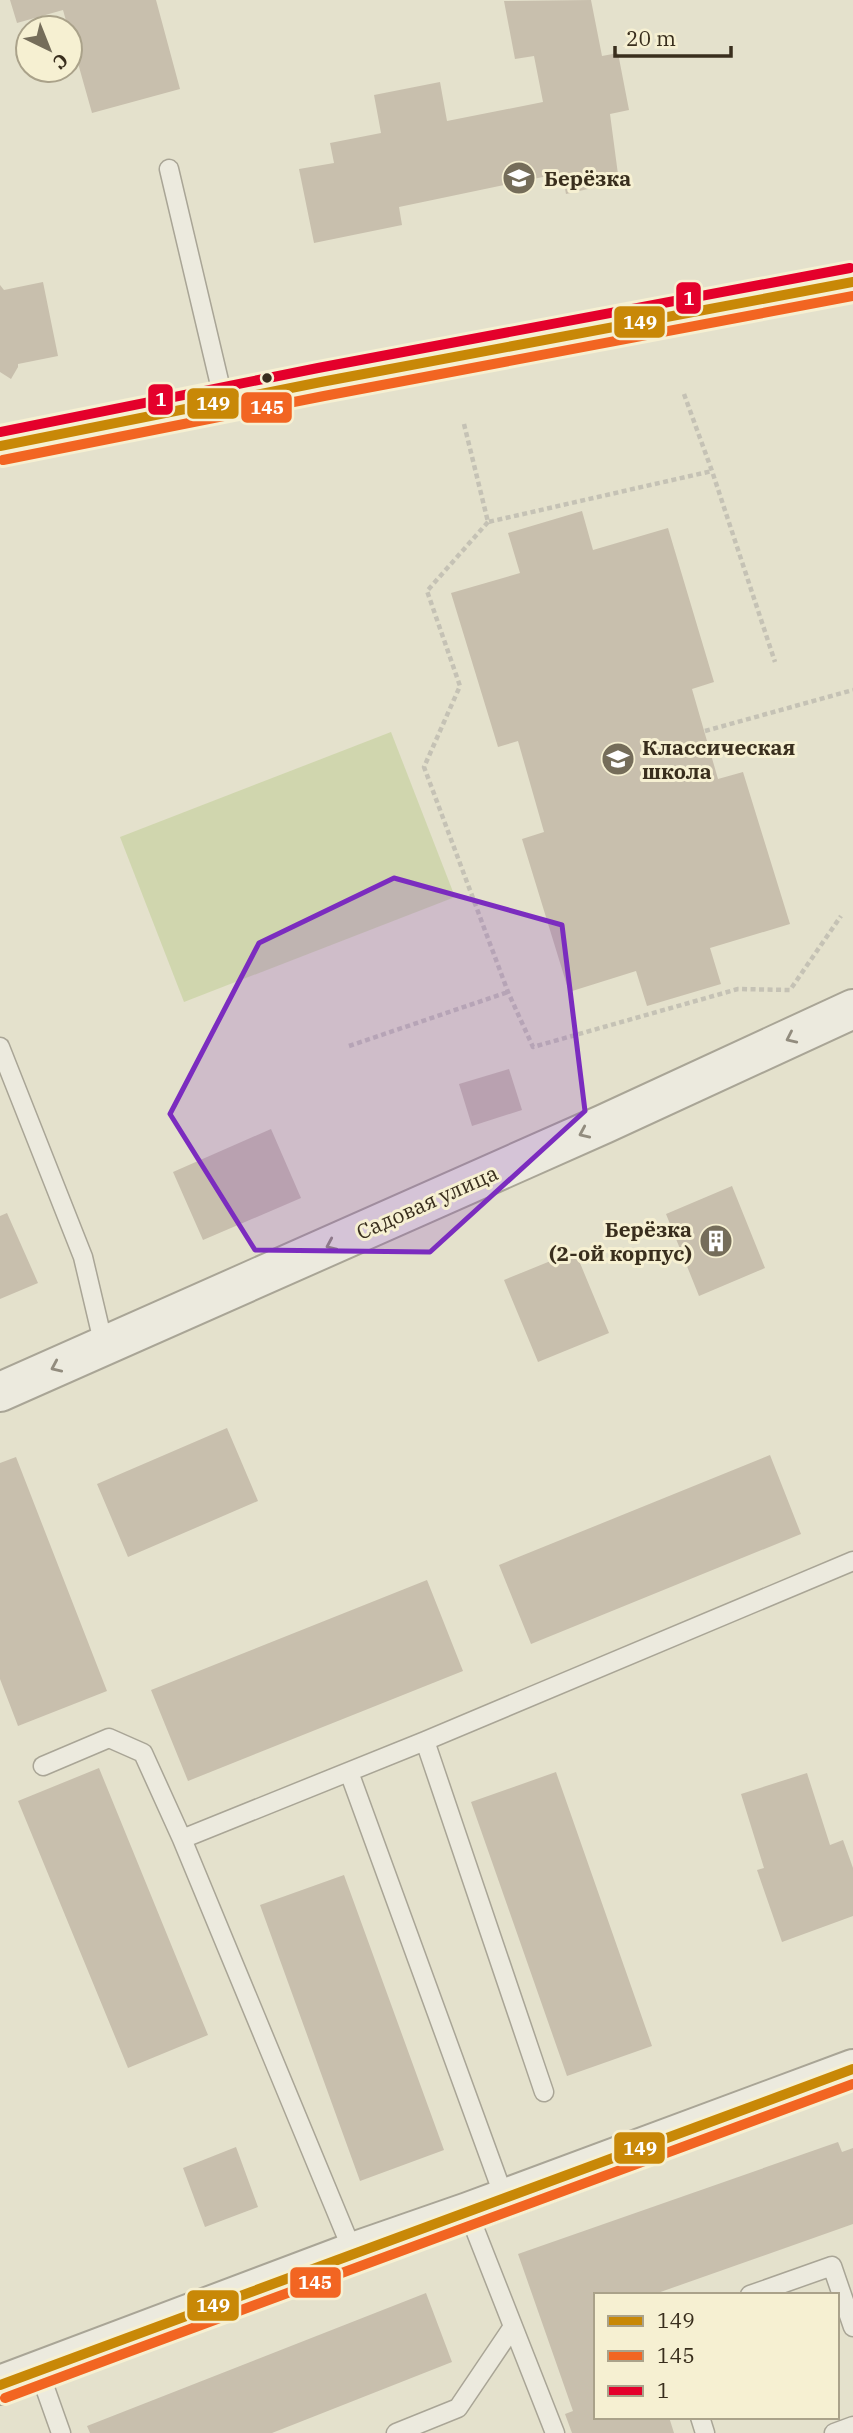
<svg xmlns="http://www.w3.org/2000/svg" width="853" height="2433" font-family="'IBM Plex Serif',serif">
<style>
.green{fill:#d0d6ae}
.building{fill:#c8bfad}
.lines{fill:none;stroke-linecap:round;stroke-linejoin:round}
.service-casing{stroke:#a9a596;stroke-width:21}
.tertiary-casing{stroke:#a9a596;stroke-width:42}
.secondary-casing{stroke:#999585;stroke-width:42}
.path{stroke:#c5c2b5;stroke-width:4.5;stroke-dasharray:5 3.5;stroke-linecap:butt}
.service{stroke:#eceade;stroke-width:18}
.tertiary{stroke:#eceade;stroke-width:38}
.secondary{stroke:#eceade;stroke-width:38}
.bus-1-casing{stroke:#f6f0d2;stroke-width:16}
.bus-2-casing{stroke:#f6f0d2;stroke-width:16}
.bus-3-casing{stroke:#f6f0d2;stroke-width:16}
.bus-1{stroke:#c88807;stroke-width:10}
.bus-2{stroke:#f26522;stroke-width:10}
.bus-3{stroke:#e4002b;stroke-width:10}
.oneway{stroke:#928c7e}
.marked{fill:#7b2cbf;fill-opacity:0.2;stroke:#7b2cbf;stroke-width:5;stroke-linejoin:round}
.bus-dot{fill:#392e1d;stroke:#f6f0d2;stroke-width:2.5}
.labels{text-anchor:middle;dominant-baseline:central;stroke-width:6;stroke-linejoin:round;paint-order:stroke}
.poi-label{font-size:21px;font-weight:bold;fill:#392e1d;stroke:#f6f0d2;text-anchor:start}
.street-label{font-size:21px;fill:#392e1d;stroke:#f6f0d2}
.line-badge{stroke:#f6f0d2;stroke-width:2.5}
.badge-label{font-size:19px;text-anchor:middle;font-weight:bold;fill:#fff}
</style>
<rect width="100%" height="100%" fill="#e4e1cc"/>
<path class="green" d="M 391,732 L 455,897 L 184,1002 L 120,837 Z"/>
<path class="building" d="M 10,0 L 156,0 L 180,89 L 92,113 L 63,10 L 17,23 Z
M 591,0 L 602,56 L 618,53 L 629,110 L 610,114 L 619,182 L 566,194 L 562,173 L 399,207 L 402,225 L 314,243 L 299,169 L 334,163 L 330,143 L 381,133 L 374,95 L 440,82 L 447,121 L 543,102 L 534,56 L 515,59 L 504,1 Z
M 43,282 L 58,356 L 18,364 L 18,367 L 11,379 L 0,372 L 0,285 L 4,290 Z
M 582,511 L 593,550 L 668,528 L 714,682 L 692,689 L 718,779 L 743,772 L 790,924 L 710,948 L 721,984 L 647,1006 L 636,971 L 569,992 L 522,839 L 544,832 L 518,741 L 498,747 L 451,593 L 520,573 L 508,533 Z
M 509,1069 L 522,1110 L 472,1126 L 459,1084 Z
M 271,1129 L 301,1198 L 203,1240 L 173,1172 Z
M 732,1186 L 765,1268 L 699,1296 L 666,1214 Z
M 7,1213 L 38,1283 L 0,1299 L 0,1216 Z
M 575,1251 L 609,1333 L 538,1362 L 504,1280 Z
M 227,1428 L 258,1501 L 128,1557 L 97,1484 Z
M 770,1455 L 801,1534 L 531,1644 L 499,1565 Z
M 16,1457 L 107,1691 L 18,1726 L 0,1679 L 0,1463 Z
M 427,1580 L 463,1671 L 188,1781 L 151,1690 Z
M 99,1768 L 208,2035 L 128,2068 L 18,1801 Z
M 556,1772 L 652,2046 L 567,2076 L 471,1802 Z
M 807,1773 L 830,1845 L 843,1840 L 853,1868 L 853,1916 L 782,1942 L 757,1870 L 764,1868 L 741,1794 Z
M 344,1875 L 444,2150 L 360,2181 L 260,1905 Z
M 838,2142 L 842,2152 L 853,2148 L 853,2224 L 652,2295 L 596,2295 L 596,2417 L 669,2417 L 674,2433 L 572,2433 L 565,2414 L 573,2411 L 518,2254 Z
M 236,2147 L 258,2207 L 205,2227 L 183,2168 Z
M 426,2293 L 452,2362 L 272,2433 L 90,2433 L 87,2426 Z"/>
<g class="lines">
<defs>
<path id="service" d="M 169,169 L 224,402
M 0,1047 L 83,1257 L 104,1346
M 425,1741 L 544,2092
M 43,1766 L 109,1738 L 143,1753 L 182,1839
M 349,1772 L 504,2197
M 468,2212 L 555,2433
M 353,2252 L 182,1839 L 425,1741 L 853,1561
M 750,2295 L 832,2266 L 853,2327
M 39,2371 L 61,2433
M 700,2417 L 705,2433
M 396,2433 L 458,2408 L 512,2328
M 834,2433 L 853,2426"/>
<path id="tertiary" d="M 0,1392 L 604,1124 L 853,1009
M 0,2385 L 353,2252 L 468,2212 L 853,2069"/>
<path id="secondary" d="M 0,446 L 321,382 L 853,282"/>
</defs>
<use href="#service" class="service-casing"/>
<use href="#tertiary" class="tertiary-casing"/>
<use href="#secondary" class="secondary-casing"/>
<path class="path" d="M 684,394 L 712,471 L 775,662
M 464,424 L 488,522 L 712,471
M 488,522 L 427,591 L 460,686 L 424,767 L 508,992 L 533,1047 L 738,989 L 790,990 L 841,916
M 705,731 L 853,690
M 349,1046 L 508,992"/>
<use href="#service" class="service"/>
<use href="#tertiary" class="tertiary"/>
<use href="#secondary" class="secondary"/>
<defs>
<path id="bus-1" d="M 0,446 L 321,382 L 853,282
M 0,2385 C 284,2278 569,2175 853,2069"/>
<path id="bus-2" d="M 3,460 L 324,396 L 853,296
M 5,2398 C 287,2292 570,2189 853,2084"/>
<path id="bus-3" d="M 0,432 L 318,368 L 850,268"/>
</defs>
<use href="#bus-1" class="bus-1-casing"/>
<use href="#bus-2" class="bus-2-casing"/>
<use href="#bus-3" class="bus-3-casing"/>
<use href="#bus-1" class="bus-1"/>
<use href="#bus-2" class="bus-2"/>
<use href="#bus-3" class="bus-3"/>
</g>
<defs><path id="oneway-chevron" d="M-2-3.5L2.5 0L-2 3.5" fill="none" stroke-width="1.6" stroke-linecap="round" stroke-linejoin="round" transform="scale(1.75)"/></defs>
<g class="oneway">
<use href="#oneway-chevron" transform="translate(791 1038) rotate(155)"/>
<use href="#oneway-chevron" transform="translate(584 1133) rotate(156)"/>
<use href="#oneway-chevron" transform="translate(331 1245) rotate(156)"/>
<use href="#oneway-chevron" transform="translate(56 1367) rotate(156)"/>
</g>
<path class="marked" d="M 394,878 L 562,925 L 585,1111 L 430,1252 L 255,1250 L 170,1114 L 259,943 Z"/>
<defs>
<symbol id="school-disc" viewBox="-11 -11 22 22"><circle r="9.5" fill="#756d5a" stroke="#f6f0d2"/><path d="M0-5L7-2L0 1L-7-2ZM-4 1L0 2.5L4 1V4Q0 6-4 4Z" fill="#fff"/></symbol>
<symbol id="building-disc" viewBox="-11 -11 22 22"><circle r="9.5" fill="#756d5a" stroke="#f6f0d2"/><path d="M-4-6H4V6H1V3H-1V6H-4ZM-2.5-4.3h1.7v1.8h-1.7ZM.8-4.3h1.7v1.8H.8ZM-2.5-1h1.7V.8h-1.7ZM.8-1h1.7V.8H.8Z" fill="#fff"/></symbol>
</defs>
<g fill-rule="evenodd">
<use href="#school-disc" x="500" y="159" width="38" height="38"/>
<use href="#school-disc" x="599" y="740" width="38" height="38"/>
<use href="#building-disc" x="697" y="1222" width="38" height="38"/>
</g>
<circle class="bus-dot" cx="267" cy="378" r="6"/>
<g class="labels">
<g class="poi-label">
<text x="544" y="178">Берёзка</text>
<text x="642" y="747">Классическая<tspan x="642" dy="24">школа</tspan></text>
<text x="692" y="1229" text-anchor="end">Берёзка<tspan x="692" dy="24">(2-ой корпус)</tspan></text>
</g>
<g class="street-label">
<text transform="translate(427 1202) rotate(-24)">Садовая улица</text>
</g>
</g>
<g class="line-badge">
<rect x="675" y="281" width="27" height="34" rx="7" fill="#e4002b"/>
<rect x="613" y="305" width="53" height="34" rx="7" fill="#c88807"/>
<rect x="147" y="383" width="27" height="33" rx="7" fill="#e4002b"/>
<rect x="186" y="387" width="54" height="33" rx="7" fill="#c88807"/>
<rect x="240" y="391" width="53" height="33" rx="7" fill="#f26522"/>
<rect x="613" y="2131" width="53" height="34" rx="7" fill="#c88807"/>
<rect x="289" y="2266" width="53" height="33" rx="7" fill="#f26522"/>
<rect x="186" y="2289" width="54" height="33" rx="7" fill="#c88807"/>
</g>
<g class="badge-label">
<text x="689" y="305">1</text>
<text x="640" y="329">149</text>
<text x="161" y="406">1</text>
<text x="213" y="410">149</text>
<text x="267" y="414">145</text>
<text x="640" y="2155">149</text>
<text x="315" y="2289">145</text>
<text x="213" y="2312">149</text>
</g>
<rect x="594" y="2293" width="245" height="126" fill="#f6f0d2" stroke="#aaa28a" stroke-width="2"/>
<rect x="608" y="2316" width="35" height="10" fill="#c88807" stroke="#aaa28a" stroke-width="2"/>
<text x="657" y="2328" font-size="21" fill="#392e1d">149</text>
<rect x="608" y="2351" width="35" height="10" fill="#f26522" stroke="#aaa28a" stroke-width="2"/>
<text x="657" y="2363" font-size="21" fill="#392e1d">145</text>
<rect x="608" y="2386" width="35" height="10" fill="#e4002b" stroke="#aaa28a" stroke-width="2"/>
<text x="657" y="2398" font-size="21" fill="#392e1d">1</text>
<g transform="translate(49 49) rotate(137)"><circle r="33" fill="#f6f0d2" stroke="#aaa28a" stroke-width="2"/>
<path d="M0-5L12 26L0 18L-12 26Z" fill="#756d5a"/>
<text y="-10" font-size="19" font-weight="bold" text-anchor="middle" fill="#392e1d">С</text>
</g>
<path d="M615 46v10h116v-10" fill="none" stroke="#392e1d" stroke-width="3.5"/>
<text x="626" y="46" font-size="21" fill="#392e1d" stroke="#f6f0d2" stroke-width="5" paint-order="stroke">20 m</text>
</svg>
